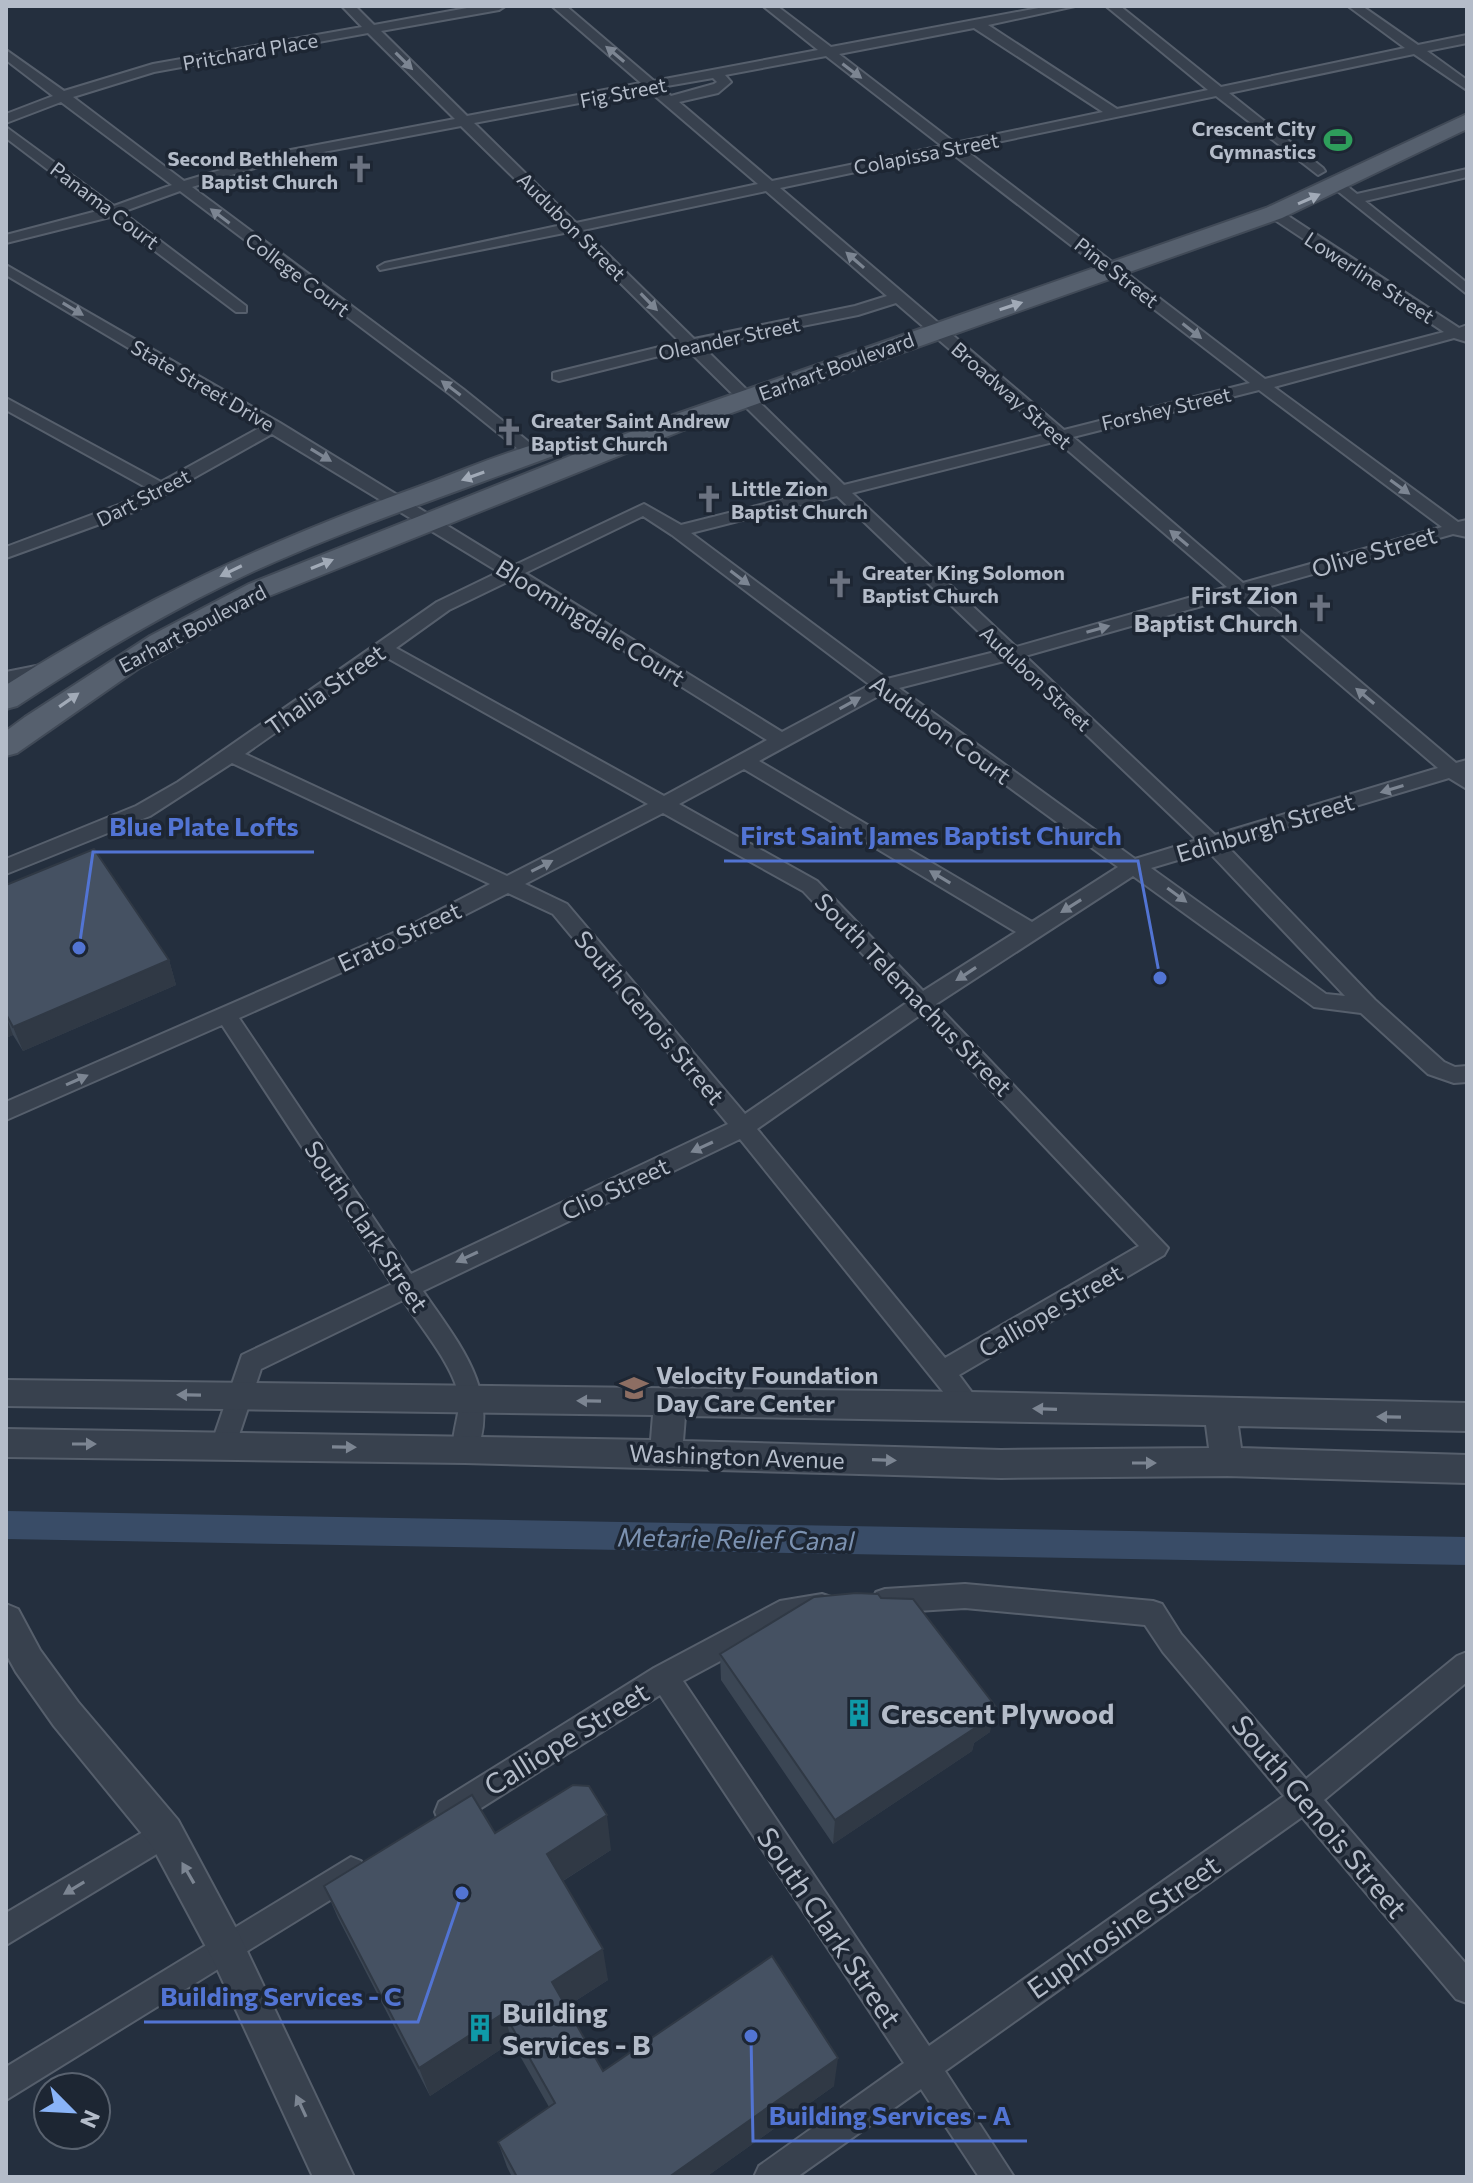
<svg xmlns="http://www.w3.org/2000/svg" width="1473" height="2183" font-family="Commissioner,sans-serif">
<style>
.lines{fill:none;stroke-linecap:round;stroke-linejoin:round}
.canal{fill:#394c67;fill-rule:evenodd}
.minor-casing{stroke:#565f6c;stroke-width:4}
.tertiary-casing{stroke:#565f6c;stroke-width:4}
.primary-casing{stroke:#414a57;stroke-width:4}
.minor{fill:#38414e;fill-rule:evenodd}
.tertiary{fill:#38414e;fill-rule:evenodd}
.primary{fill:#56606e;fill-rule:evenodd}
.wall{fill:#3b4654}
.shaded-wall{fill:#303945}
.building{fill:#455162;stroke:#303945;stroke-width:2}
.oneway{fill:#7c8592}
.oneway2{fill:#a1aab7}
.labels{text-anchor:middle;dominant-baseline:central;stroke-width:7;stroke-linejoin:round;paint-order:stroke}
.far-street-label{font-size:20px;fill:#b4bcc9;stroke:#1d2633}
.far-poi-label{font-size:20px;font-weight:bold;fill:#b4bcc9;stroke:#1d2633;text-anchor:start}
.street-label{font-size:24px;fill:#b4bcc9;stroke:#1d2633}
.poi-label{font-size:24px;font-weight:bold;fill:#b4bcc9;stroke:#1d2633;text-anchor:end}
.water-label{font-size:26px;font-style:italic;fill:#7c92b1;stroke:#1d2633}
.near-poi-label{font-size:28px;font-weight:bold;fill:#b4bcc9;stroke:#1d2633;text-anchor:start}
.near-street-label{font-size:28px;fill:#b4bcc9;stroke:#1d2633}
.leader{fill:none;stroke:#5274d3;stroke-width:3}
.callout-dot{fill:#5274d3;stroke:#1d2633;stroke-width:3}
.callout-label{font-size:26px;text-anchor:middle;font-weight:bold;fill:#5274d3;stroke:#1d2633;stroke-width:7;stroke-linejoin:round;paint-order:stroke}
</style>
<rect width="100%" height="100%" fill="#242f3e"/>
<g class="lines">
<path class="canal" d="M 6,1511 L 1467,1537 L 1467,1565 L 6,1539 Z"/>
<defs>
<path id="minor" d="M 342,6 L 355,6 L 374,25 L 478,6 L 505,6 L 499,10 L 381,31 L 467,116 L 641,83 L 552,6 L 566,6 L 654,81 L 818,50 L 763,6 L 777,6 L 831,47 L 1049,6 L 1075,6 L 988,25 L 1117,109 L 1208,90 L 1106,6 L 1120,6 L 1221,87 L 1405,48 L 1348,6 L 1362,6 L 1418,45 L 1467,35 L 1467,43 L 1427,51 L 1467,80 L 1467,90 L 1414,54 L 1229,93 L 1323,168 L 1325,171 L 1318,175 L 1216,96 L 964,149 L 1265,379 L 1444,332 L 1269,216 L 1269,210 L 1279,210 L 1459,328 L 1467,325 L 1467,342 L 1454,338 L 1274,387 L 1458,522 L 1467,520 L 1467,537 L 1453,534 L 1253,591 L 1456,763 L 1467,760 L 1467,789 L 1449,778 L 1226,845 L 1375,1000 L 1444,1062 L 1455,1067 L 1467,1066 L 1467,1082 L 1454,1083 L 1428,1074 L 1361,1013 L 1314,1007 L 1133,876 L 936,1004 L 1168,1248 L 1164,1255 L 959,1375 L 982,1406 L 979,1414 L 970,1417 L 961,1414 L 740,1139 L 423,1291 C 456,1340 504,1394 474,1457 L 465,1460 L 456,1457 C 448,1439 460,1419 459,1400 C 458,1371 419,1325 403,1300 L 261,1369 L 233,1453 L 224,1456 L 215,1453 L 211,1445 L 242,1355 L 392,1284 L 222,1025 L 6,1120 L 6,1102 L 407,927 L 490,884 L 232,763 L 150,816 L 6,874 L 6,859 L 136,806 L 178,782 L 437,602 L 499,572 L 272,434 L 133,512 L 6,558 L 6,547 L 121,504 L 149,489 L 6,410 L 6,398 L 161,482 L 261,427 L 6,275 L 6,265 L 280,423 L 513,566 L 644,504 L 681,525 L 828,488 L 687,349 L 559,381 L 553,379 L 553,373 L 680,342 L 569,232 L 380,270 L 378,267 L 385,263 L 562,225 L 461,126 L 281,160 L 192,187 L 463,389 L 540,451 L 542,454 L 540,457 L 528,457 L 451,395 L 180,191 L 122,212 L 246,306 L 246,312 L 236,312 L 110,217 L 6,243 L 6,235 L 101,210 L 6,138 L 6,127 L 114,206 L 172,185 L 61,102 L 6,123 L 6,114 L 53,96 L 6,60 L 6,50 L 64,91 L 153,64 L 362,27 ZM 974,28 L 1103,112 L 955,143 L 839,54 ZM 368,33 L 455,119 L 280,152 L 184,181 L 73,97 L 154,72 ZM 826,56 L 942,146 L 772,181 L 679,102 L 718,93 L 731,82 L 725,75 ZM 713,78 L 717,82 L 714,84 L 671,96 L 661,87 ZM 648,90 L 758,184 L 576,223 L 474,123 ZM 950,152 L 1250,383 L 1064,430 L 780,188 ZM 766,191 L 887,296 L 855,306 L 694,339 L 583,230 ZM 896,303 L 1048,434 L 844,485 L 702,346 L 858,315 ZM 1259,390 L 1442,527 L 1243,583 L 1073,437 ZM 1057,441 L 1227,587 L 1016,647 L 852,493 ZM 837,496 L 999,651 L 887,679 L 691,533 ZM 643,516 L 672,535 L 870,685 L 782,732 L 525,573 ZM 511,580 L 767,740 L 664,796 L 396,648 L 449,610 ZM 1237,596 L 1438,768 L 1215,835 L 1025,656 ZM 384,656 L 648,804 L 507,876 L 245,754 ZM 1008,660 L 1197,840 L 1135,859 L 899,688 ZM 882,694 L 1118,867 L 1032,922 L 759,761 ZM 744,769 L 1016,932 L 923,991 L 817,881 L 679,804 ZM 663,813 L 803,891 L 908,1002 L 745,1114 L 567,904 L 525,884 ZM 1208,851 L 1345,996 L 1326,994 L 1151,868 ZM 508,893 L 553,914 L 728,1124 L 411,1274 L 239,1018 L 421,937 ZM 920,1015 L 1139,1246 L 945,1358 L 757,1129 Z
M 1467,169 L 1467,177 L 1365,201 L 1467,283 L 1467,294 L 1330,185 L 1342,182 L 1357,194 Z
M 51,663 L 60,669 L 57,673 L 6,684 L 6,672 Z
M 965,1584 L 1153,1601 L 1162,1604 L 1181,1634 L 1306,1779 L 1457,1656 L 1467,1652 L 1467,1682 L 1324,1800 L 1467,1965 L 1467,2003 L 1456,1999 L 1302,1817 L 945,2071 L 1014,2177 L 979,2177 L 921,2089 L 797,2177 L 754,2177 L 759,2166 L 904,2063 L 660,1695 L 459,1822 L 449,1826 L 439,1822 L 435,1812 L 439,1802 L 654,1668 L 780,1601 L 822,1594 L 831,1597 L 835,1606 L 831,1615 L 793,1622 L 683,1681 L 929,2046 L 1284,1796 L 1163,1652 L 1145,1625 L 965,1608 L 885,1613 L 876,1610 L 872,1601 L 876,1592 L 885,1589 Z
M 165,1819 L 175,1823 L 179,1833 L 175,1843 L 6,1945 L 6,1913 Z
M 351,1857 L 361,1861 L 365,1871 L 361,1881 L 6,2100 L 6,2067 Z"/>
<path id="tertiary" d="M 6,1380 L 970,1392 L 1467,1403 L 1467,1431 L 1238,1426 L 1241,1448 L 1467,1455 L 1467,1483 L 1227,1476 L 1001,1478 L 465,1463 L 6,1457 L 6,1429 L 651,1440 L 653,1415 L 6,1406 ZM 685,1416 L 1206,1425 L 1209,1448 L 1001,1450 L 683,1441 Z
M 6,1604 L 18,1609 L 40,1650 L 78,1702 L 178,1820 L 239,1934 L 354,2177 L 313,2177 L 213,1960 L 152,1846 L 54,1726 L 16,1672 L 6,1654 Z"/>
<path id="primary" d="M 1467,114 L 1467,129 L 1282,218 L 686,429 L 269,596 L 139,668 L 17,753 L 6,756 L 6,731 L 25,717 L 150,636 L 249,584 L 668,417 L 1266,208 Z
M 544,442 L 553,444 L 557,450 L 553,456 C 453,493 351,527 254,571 C 171,609 93,656 17,706 L 6,709 L 6,685 C 138,601 271,540 418,487 C 459,472 501,453 544,442 Z"/>
</defs>
<use href="#minor" class="minor-casing"/>
<use href="#tertiary" class="tertiary-casing"/>
<use href="#primary" class="primary-casing"/>
<use href="#minor" class="minor"/>
<use href="#tertiary" class="tertiary"/>
<use href="#primary" class="primary"/>
</g>
<path class="wall" d="M 6,885 L 169,960 L 176,985 L 23,1051 L 13,1035 L 6,1038 Z
M 720,1654 L 990,1732 L 974,1743 L 972,1751 L 833,1844 L 721,1680 Z
M 495,1833 L 611,1850 L 563,1881 L 608,1980 L 566,2007 L 603,2071 L 834,2086 L 706,2177 L 512,2177 L 507,2167 L 498,2142 L 549,2107 L 512,2042 L 430,2096 L 338,1918 L 324,1886 Z"/>
<path class="shaded-wall" d="M 169,960 L 176,985 L 23,1051 L 13,1027 Z
M 6,1016 L 13,1035 L 6,1038 Z
M 996,1707 L 990,1732 L 974,1743 L 972,1751 L 833,1844 L 835,1820 L 974,1721 Z
M 607,1815 L 611,1850 L 553,1887 L 547,1854 Z
M 603,1949 L 608,1980 L 558,2012 L 552,1982 Z
M 504,2013 L 512,2042 L 430,2096 L 419,2068 Z
M 838,2058 L 834,2086 L 706,2177 L 669,2177 Z"/>
<path class="building" d="M 94,849 L 169,960 L 13,1027 L 6,1014 L 6,885 Z
M 856,1593 L 878,1594 L 881,1598 L 913,1599 L 996,1707 L 974,1721 L 978,1726 L 835,1820 L 720,1654 L 814,1597 Z
M 573,1785 L 589,1786 L 607,1815 L 547,1854 L 603,1949 L 552,1982 L 603,2071 L 772,1956 L 838,2058 L 669,2177 L 517,2177 L 498,2142 L 555,2103 L 504,2013 L 419,2068 L 324,1886 L 472,1795 L 495,1833 Z"/>
<defs><path id="oneway-solid" d="M-6-.8H1V-3.2L6.5 0L1 3.2V.8H-6Z" transform="scale(2)"/></defs>
<g class="oneway">
<use href="#oneway-solid" transform="translate(615 54) rotate(-140)"/>
<use href="#oneway-solid" transform="translate(404 61) rotate(45)"/>
<use href="#oneway-solid" transform="translate(852 71) rotate(37)"/>
<use href="#oneway-solid" transform="translate(220 216) rotate(-143)"/>
<use href="#oneway-solid" transform="translate(855 260) rotate(-139)"/>
<use href="#oneway-solid" transform="translate(649 302) rotate(46)"/>
<use href="#oneway-solid" transform="translate(73 309) rotate(31)"/>
<use href="#oneway-solid" transform="translate(1192 331) rotate(38)"/>
<use href="#oneway-solid" transform="translate(451 388) rotate(-143)"/>
<use href="#oneway-solid" transform="translate(321 455) rotate(31)"/>
<use href="#oneway-solid" transform="translate(1400 487) rotate(36)"/>
<use href="#oneway-solid" transform="translate(1179 538) rotate(-140)"/>
<use href="#oneway-solid" transform="translate(740 578) rotate(37)"/>
<use href="#oneway-solid" transform="translate(1098 629) rotate(-16)"/>
<use href="#oneway-solid" transform="translate(1365 696) rotate(-140)"/>
<use href="#oneway-solid" transform="translate(850 703) rotate(-29)"/>
<use href="#oneway-solid" transform="translate(1392 789) rotate(163)"/>
<use href="#oneway-solid" transform="translate(542 866) rotate(-27)"/>
<use href="#oneway-solid" transform="translate(940 877) rotate(-149)"/>
<use href="#oneway-solid" transform="translate(1177 895) rotate(36)"/>
<use href="#oneway-solid" transform="translate(1071 906) rotate(148)"/>
<use href="#oneway-solid" transform="translate(966 974) rotate(147)"/>
<use href="#oneway-solid" transform="translate(77 1080) rotate(-24)"/>
<use href="#oneway-solid" transform="translate(702 1147) rotate(155)"/>
<use href="#oneway-solid" transform="translate(467 1257) rotate(155)"/>
<use href="#oneway-solid" transform="translate(189 1395) rotate(-179)"/>
<use href="#oneway-solid" transform="translate(589 1401) rotate(-179)"/>
<use href="#oneway-solid" transform="translate(1045 1409) rotate(-178)"/>
<use href="#oneway-solid" transform="translate(1389 1417) rotate(-179)"/>
<use href="#oneway-solid" transform="translate(84 1444)"/>
<use href="#oneway-solid" transform="translate(344 1447) rotate(1)"/>
<use href="#oneway-solid" transform="translate(884 1460) rotate(2)"/>
<use href="#oneway-solid" transform="translate(1144 1463)"/>
<use href="#oneway-solid" transform="translate(188 1873) rotate(-120)"/>
<use href="#oneway-solid" transform="translate(74 1888) rotate(149)"/>
<use href="#oneway-solid" transform="translate(301 2106) rotate(-115)"/>
</g>
<g class="oneway2">
<use href="#oneway-solid" transform="translate(1309 199) rotate(-24)"/>
<use href="#oneway-solid" transform="translate(1011 306) rotate(-18)"/>
<use href="#oneway-solid" transform="translate(473 476) rotate(160)"/>
<use href="#oneway-solid" transform="translate(322 564) rotate(-22)"/>
<use href="#oneway-solid" transform="translate(231 571) rotate(154)"/>
<use href="#oneway-solid" transform="translate(69 700) rotate(-35)"/>
</g>
<defs>
<symbol id="stadium-bare" viewBox="-9 -9 18 18"><path d="M0-5a6.5 5 0 1 0 0 10a6.5 5 0 1 0 0-10ZM-3.5-1.8h7v3.6h-7Z" fill="#2e9e5b" stroke="#1d2633" stroke-width="2.5" paint-order="stroke"/></symbol>
<symbol id="church-bare" viewBox="-9 -9 18 18"><path d="M-1.2-6h2.4v3.5h3.3v2.4h-3.3V6h-2.4V-.1h-3.3v-2.4h3.3Z" fill="#6b7280" stroke="#1d2633" stroke-width="2.5" paint-order="stroke"/></symbol>
<symbol id="school-bare" viewBox="-9 -9 18 18"><path d="M0-5L7-2L0 1L-7-2ZM-4 1L0 2.5L4 1V4Q0 6-4 4Z" fill="#8d6e63" stroke="#1d2633" stroke-width="2.5" paint-order="stroke"/></symbol>
<symbol id="building-bare" viewBox="-9 -9 18 18"><path d="M-4-6H4V6H1V3H-1V6H-4ZM-2.5-4.3h1.7v1.8h-1.7ZM.8-4.3h1.7v1.8H.8ZM-2.5-1h1.7V.8h-1.7ZM.8-1h1.7V.8H.8Z" fill="#0f9aa8" stroke="#1d2633" stroke-width="2.5" paint-order="stroke"/></symbol>
</defs>
<g fill-rule="evenodd">
<use href="#stadium-bare" x="1318" y="120" width="40" height="40"/>
<use href="#church-bare" x="340" y="149" width="40" height="40"/>
<use href="#church-bare" x="489" y="412" width="40" height="40"/>
<use href="#church-bare" x="689" y="479" width="40" height="40"/>
<use href="#church-bare" x="820" y="564" width="40" height="40"/>
<use href="#church-bare" x="1300" y="588" width="40" height="40"/>
<use href="#school-bare" x="614" y="1368" width="40" height="40"/>
<use href="#building-bare" x="839" y="1693" width="40" height="40"/>
<use href="#building-bare" x="460" y="2008" width="40" height="40"/>
</g>
<g class="labels">
<g class="far-street-label">
<text transform="translate(250 51) rotate(-10)">Pritchard Place</text>
<text transform="translate(623 92) rotate(-11)">Fig Street</text>
<text transform="translate(926 153) rotate(-11)">Colapissa Street</text>
<text transform="translate(105 205) rotate(37)">Panama Court</text>
<text transform="translate(572 226) rotate(45)">Audubon Street</text>
<text transform="translate(1117 272) rotate(38)">Pine Street</text>
<text transform="translate(298 274) rotate(37)">College Court</text>
<text transform="translate(1370 277) rotate(33)">Lowerline Street</text>
<text transform="translate(729 338) rotate(-12)">Oleander Street</text>
<text transform="translate(836 366) rotate(-20)">Earhart Boulevard</text>
<text transform="translate(203 385) rotate(30)">State Street Drive</text>
<text transform="translate(1012 395) rotate(41)">Broadway Street</text>
<text transform="translate(1166 408) rotate(-13)">Forshey Street</text>
<text transform="translate(143 497) rotate(-27)">Dart Street</text>
<text transform="translate(192 628) rotate(-28)">Earhart Boulevard</text>
<text transform="translate(1036 678) rotate(43)">Audubon Street</text>
</g>
<g class="far-poi-label">
<text x="1316" y="128" text-anchor="end">Crescent City<tspan x="1316" dy="23">Gymnastics</tspan></text>
<text x="338" y="158" text-anchor="end">Second Bethlehem<tspan x="338" dy="23">Baptist Church</tspan></text>
<text x="531" y="420">Greater Saint Andrew<tspan x="531" dy="23">Baptist Church</tspan></text>
<text x="731" y="488">Little Zion<tspan x="731" dy="23">Baptist Church</tspan></text>
<text x="862" y="572">Greater King Solomon<tspan x="862" dy="23">Baptist Church</tspan></text>
</g>
<g class="street-label">
<text transform="translate(1374 551) rotate(-16)">Olive Street</text>
<text transform="translate(591 622) rotate(32)">Bloomingdale Court</text>
<text transform="translate(325 689) rotate(-35)">Thalia Street</text>
<text transform="translate(941 729) rotate(36)">Audubon Court</text>
<text transform="translate(1265 827) rotate(-17)">Edinburgh Street</text>
<text transform="translate(399 936) rotate(-25)">Erato Street</text>
<text transform="translate(914 994) rotate(46)">South Telemachus Street</text>
<text transform="translate(650 1017) rotate(50)">South Genois Street</text>
<text transform="translate(615 1188) rotate(-25)">Clio Street</text>
<text transform="translate(367 1226) rotate(56)">South Clark Street</text>
<text transform="translate(1050 1310) rotate(-30)">Calliope Street</text>
<text transform="translate(737 1456) rotate(2)">Washington Avenue</text>
</g>
<g class="poi-label">
<text x="1298" y="594">First Zion<tspan x="1298" dy="28">Baptist Church</tspan></text>
<text x="656" y="1374" text-anchor="start">Velocity Foundation<tspan x="656" dy="28">Day Care Center</tspan></text>
</g>
<g class="water-label">
<text transform="translate(736 1538) rotate(1)">Metarie Relief Canal</text>
</g>
<g class="near-poi-label">
<text x="881" y="1713">Crescent Plywood</text>
<text x="502" y="2012">Building<tspan x="502" dy="32">Services - B</tspan></text>
</g>
<g class="near-street-label">
<text transform="translate(566 1738) rotate(-32)">Calliope Street</text>
<text transform="translate(1320 1816) rotate(50)">South Genois Street</text>
<text transform="translate(1123 1926) rotate(-35)">Euphrosine Street</text>
<text transform="translate(830 1927) rotate(56)">South Clark Street</text>
</g>
</g>
<path class="leader" d="M79 948L93 852H314M1160 978L1138 861H724M462 1893L418 2022H144M751 2036L753 2141H1027"/>
<g class="callout-dot">
<circle cx="79" cy="948" r="8"/>
<circle cx="1160" cy="978" r="8"/>
<circle cx="462" cy="1893" r="8"/>
<circle cx="751" cy="2036" r="8"/>
</g>
<g class="callout-label">
<text x="204" y="836">Blue Plate Lofts</text>
<text x="931" y="845">First Saint James Baptist Church</text>
<text x="281" y="2006">Building Services - C</text>
<text x="890" y="2125">Building Services - A</text>
</g>
<rect width="1473" height="2183" fill="none" stroke="#b4bcc9" stroke-width="16"/>
<g transform="translate(72 2111) rotate(114)"><circle r="38" fill="#1d2633" stroke="#59626f" stroke-width="2"/>
<path d="M0-6L14 30L0 20L-14 30Z" fill="#8ab4f8"/>
<text y="-12" font-size="22" font-weight="bold" text-anchor="middle" fill="#b4bcc9">N</text>
</g>
</svg>
